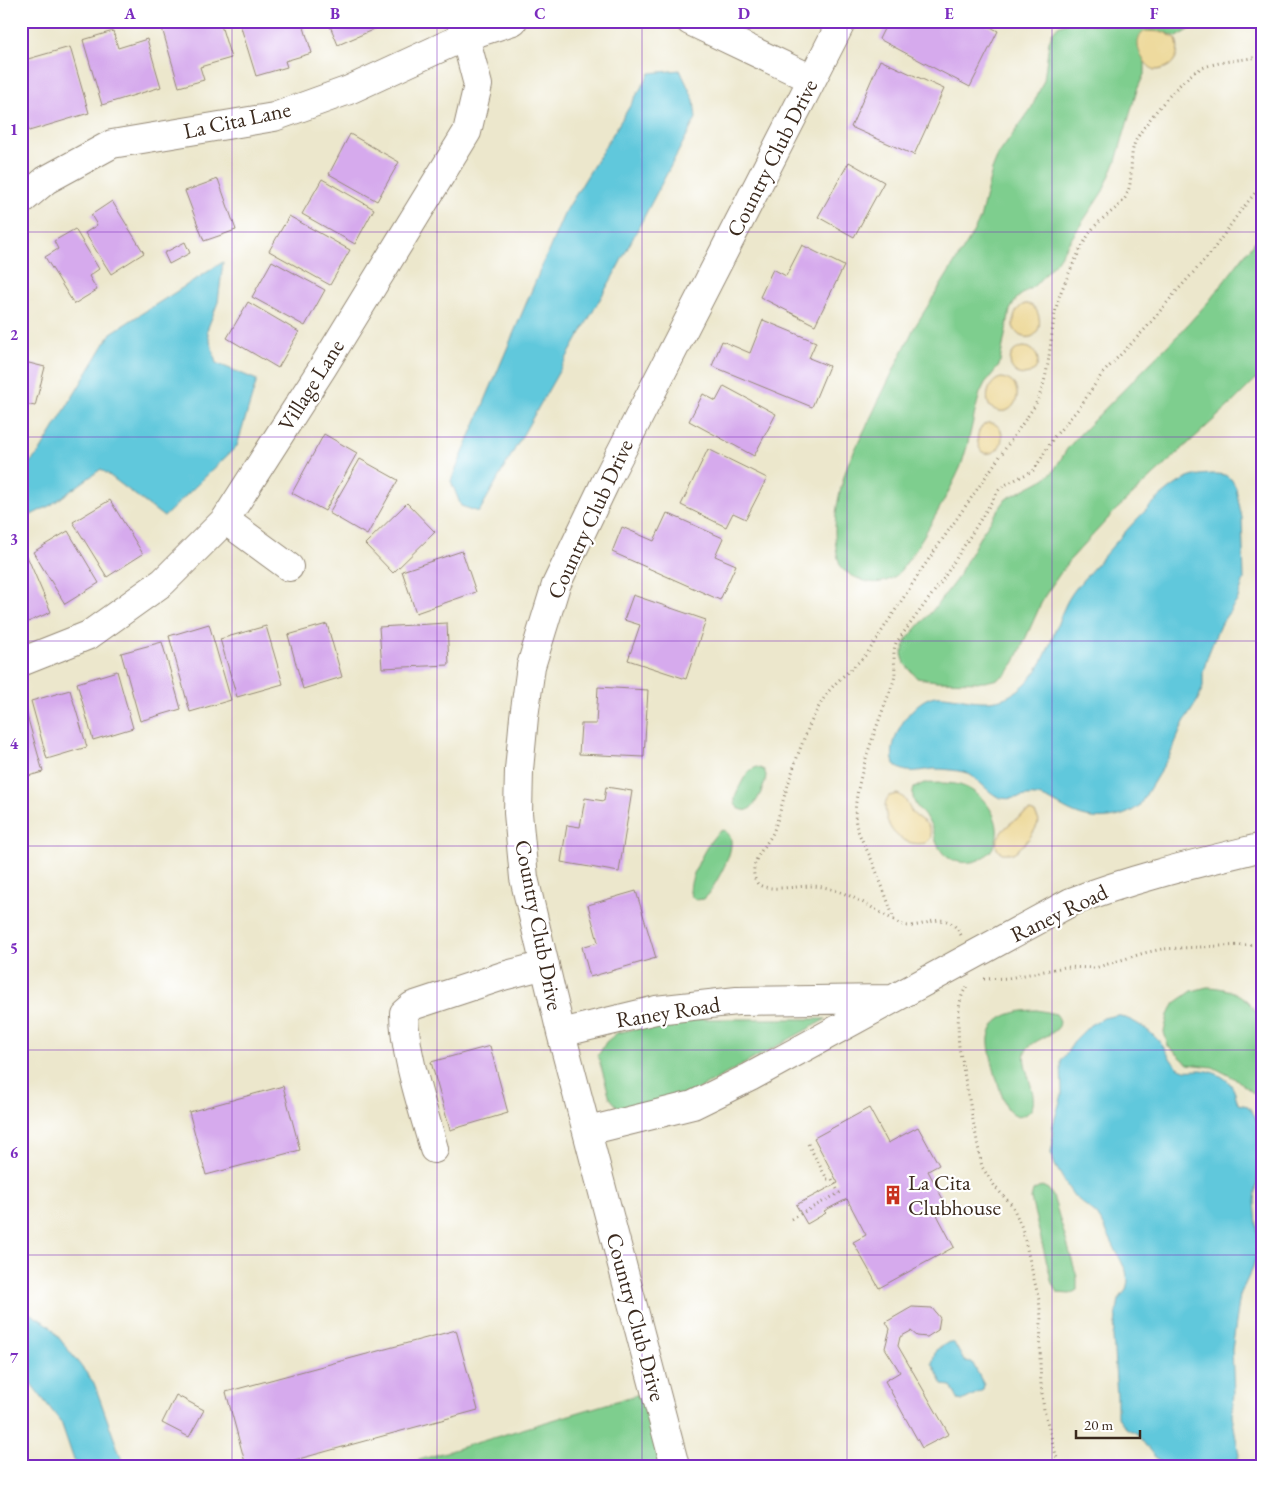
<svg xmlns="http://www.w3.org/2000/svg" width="1284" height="1487" font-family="'EB Garamond',serif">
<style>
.green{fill:#7ece8e;stroke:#5c7c56}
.sand{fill:#eeda9e;stroke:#94825e}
.water{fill:#60c8dc;stroke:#4e797d}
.building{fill:#d6aaed}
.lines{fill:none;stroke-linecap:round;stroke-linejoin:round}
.minor-casing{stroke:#948875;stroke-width:30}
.path{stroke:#948875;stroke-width:3;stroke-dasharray:1 4;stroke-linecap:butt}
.minor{stroke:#fff;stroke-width:28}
.grid{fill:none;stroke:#7b2cbf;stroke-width:1;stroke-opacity:0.55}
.labels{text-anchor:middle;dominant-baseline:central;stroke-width:4.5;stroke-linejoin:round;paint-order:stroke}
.street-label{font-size:22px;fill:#3b2a1e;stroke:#fff}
.poi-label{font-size:22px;fill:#3b2a1e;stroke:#fff;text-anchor:start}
.neatline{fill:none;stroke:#7b2cbf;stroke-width:2}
.grid-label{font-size:16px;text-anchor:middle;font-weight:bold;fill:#7b2cbf}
</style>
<rect width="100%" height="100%" fill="#fff"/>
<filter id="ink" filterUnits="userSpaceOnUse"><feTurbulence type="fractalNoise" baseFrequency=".02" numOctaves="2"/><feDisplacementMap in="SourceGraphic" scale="10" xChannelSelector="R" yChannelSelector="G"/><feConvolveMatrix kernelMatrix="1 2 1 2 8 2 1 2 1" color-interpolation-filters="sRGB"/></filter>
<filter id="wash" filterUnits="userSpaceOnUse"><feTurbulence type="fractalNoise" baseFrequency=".0096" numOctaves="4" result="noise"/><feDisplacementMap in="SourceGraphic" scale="20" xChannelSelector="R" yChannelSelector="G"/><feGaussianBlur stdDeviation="1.12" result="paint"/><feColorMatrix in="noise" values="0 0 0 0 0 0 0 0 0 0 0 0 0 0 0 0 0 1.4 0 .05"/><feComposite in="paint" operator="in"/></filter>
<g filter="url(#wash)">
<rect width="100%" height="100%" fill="#ece7cc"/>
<path class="green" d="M 1070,21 C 1083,21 1108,30 1115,21 L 1199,21 L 1189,30 L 1177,37 L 1164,32 L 1151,31 L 1138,46 L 1145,63 L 1145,72 L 1137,90 L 1116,161 L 1103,191 L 1056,262 L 1035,285 L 1017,298 L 1010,310 L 999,366 L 985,383 L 980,393 C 973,416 970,440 962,463 C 956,481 908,568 894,577 C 876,589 856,580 841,568 C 829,534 837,497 848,464 L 914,328 L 969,240 L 980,219 L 992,170 L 998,155 L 1031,109 L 1044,80 L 1049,42 L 1052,33 L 1058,26 Z
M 1263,231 L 1263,372 L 1233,402 L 1116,510 L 1068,562 L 1044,597 L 1015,662 L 1007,673 L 998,679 L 985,682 L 936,681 L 917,678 L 905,664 L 902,654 L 907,639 L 933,610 L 956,580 L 982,533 L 1006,499 L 1044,479 L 1053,472 L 1067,449 L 1080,434 L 1180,333 L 1209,301 Z
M 757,767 L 764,770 L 766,775 C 766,784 756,806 748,810 C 745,811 743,810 740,809 C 730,804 737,791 741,784 C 745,776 748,770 757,767 Z
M 924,783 C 938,784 952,781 965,787 C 987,796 1007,826 992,849 C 981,867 950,867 940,849 C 935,842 935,835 932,828 C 927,813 908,806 914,788 Z
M 723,830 C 745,839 716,881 709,894 L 704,899 L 696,900 C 693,898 690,896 690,891 C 689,878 711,832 723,830 Z
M 1207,987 C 1236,988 1252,999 1263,1026 L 1263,1101 L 1236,1079 L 1213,1067 L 1188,1064 L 1168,1046 L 1164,1032 L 1168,1015 L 1175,1003 L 1192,991 Z
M 1037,1010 L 1056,1014 C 1073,1034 1029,1037 1025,1053 C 1020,1070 1051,1113 1018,1116 C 1014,1114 1011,1113 1008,1109 C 1002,1101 989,1054 989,1043 C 988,1037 991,1030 994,1025 C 1002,1013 1023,1010 1037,1010 Z
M 677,1019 L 826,1019 L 695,1091 L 636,1110 L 617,1106 L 610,1098 L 598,1056 L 606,1042 L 617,1033 Z
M 1042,1186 L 1048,1189 L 1053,1196 L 1077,1277 L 1077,1290 L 1070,1294 L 1057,1293 L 1052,1283 L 1031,1199 L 1033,1191 Z
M 643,1393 L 662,1466 L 399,1466 Z"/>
<path class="sand" d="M 1145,31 L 1164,32 L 1176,39 C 1182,56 1172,70 1154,70 C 1142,63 1130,41 1145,31 Z
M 1025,304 C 1044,303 1045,342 1024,337 C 1018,336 1015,331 1013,326 C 1014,317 1015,308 1025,304 Z
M1010 361a14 14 0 1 1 28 0a14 14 0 1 1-28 0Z
M 1001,378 C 1030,381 1016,425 990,407 C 984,397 989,381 1001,378 Z
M 987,423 C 1011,421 1004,461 982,452 C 975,443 976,428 987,423 Z
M 897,794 C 907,797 906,804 912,812 C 920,823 930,819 931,837 L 926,843 C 906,847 889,834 886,815 C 885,807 884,802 889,796 Z
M 1030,811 L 1035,813 L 1039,821 C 1035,832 1024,847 1013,853 L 1002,853 L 997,849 C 992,833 1018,817 1030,811 Z"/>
<path class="water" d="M 680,70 L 694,100 L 696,118 L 612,278 L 479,512 L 461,506 L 451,481 L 564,214 L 650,73 Z
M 223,262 L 218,302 L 207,330 L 216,363 L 257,380 L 237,446 L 164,517 L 101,469 L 51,505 L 21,520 L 21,471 L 39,453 L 111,333 Z
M 1217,474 L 1225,475 L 1232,480 L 1236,488 L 1238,499 L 1242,518 L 1244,579 L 1241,589 L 1237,601 L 1220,625 L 1208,655 L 1203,672 L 1203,686 L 1198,700 L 1184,722 L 1170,755 L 1139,806 C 1122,820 1094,822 1074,813 C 1061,808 1049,797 1036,796 C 1023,794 1011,802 998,797 C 986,791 975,775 964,772 C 954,770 944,769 934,769 C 919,770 906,776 894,764 C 886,741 911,700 935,696 C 942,695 950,697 958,698 C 989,704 1008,703 1030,679 C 1049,658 1054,628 1066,604 C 1073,589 1086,577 1096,565 C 1119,539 1151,500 1180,482 C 1191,475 1204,474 1217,474 Z
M 1118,1015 C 1135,1021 1151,1030 1162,1045 C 1168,1053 1170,1061 1178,1067 C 1185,1072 1193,1070 1201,1070 C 1212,1071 1225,1076 1231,1085 C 1235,1090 1236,1098 1238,1104 L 1248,1106 L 1255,1116 L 1263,1138 L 1263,1153 L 1259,1161 L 1255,1202 L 1258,1235 L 1257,1253 L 1253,1267 L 1240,1295 L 1232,1350 L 1234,1393 L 1232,1415 L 1239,1455 L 1236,1463 L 1232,1466 L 1167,1466 L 1154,1456 L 1136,1433 L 1126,1428 L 1117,1416 L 1117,1396 L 1113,1337 L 1119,1299 L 1126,1290 L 1128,1281 L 1126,1271 L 1104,1226 L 1097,1215 L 1074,1196 L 1069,1189 L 1055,1165 L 1051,1153 L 1053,1142 L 1052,1128 L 1062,1095 L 1061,1061 L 1076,1039 L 1090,1025 L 1103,1018 Z
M 21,1308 L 49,1325 L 94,1383 L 124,1466 L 76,1466 L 61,1422 L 21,1371 Z
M 949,1342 L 954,1343 L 964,1361 L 972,1362 L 984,1385 L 983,1390 L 962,1401 L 959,1400 L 951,1386 L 943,1385 L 932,1363 L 936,1350 Z"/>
<g id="blocks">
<path class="building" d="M 186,21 L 205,21 L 206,26 L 220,22 L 231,58 L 200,67 L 204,80 L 179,87 L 162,28 Z
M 239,21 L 302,21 L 312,53 L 285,61 L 287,67 L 256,76 Z
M 328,21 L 393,21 L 338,45 Z
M 888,21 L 979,21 L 998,31 L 970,87 L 879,39 Z
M 113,31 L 118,48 L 147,39 L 161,87 L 102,105 L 83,40 Z
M 70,47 L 89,113 L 29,131 L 21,104 L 21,61 Z
M 880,60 L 944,89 L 914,155 L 851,127 Z
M 350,134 L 399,162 L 377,201 L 329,174 Z
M 849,162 L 884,182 L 854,237 L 818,217 Z
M 218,179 L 236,230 L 204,241 L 185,191 Z
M 322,179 L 374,209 L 355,244 L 302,214 Z
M 112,201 L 144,253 L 111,274 L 85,233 L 97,225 L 91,215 Z
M 289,216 L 350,250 L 330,285 L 269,251 Z
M 75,229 L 99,269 L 89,276 L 97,290 L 74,304 L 45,257 L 58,249 L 54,241 Z
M 185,242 L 190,253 L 169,264 L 164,253 Z
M 802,245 L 844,266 L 815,325 L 760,297 L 773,269 L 786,276 Z
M 272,261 L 325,290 L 305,326 L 252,297 Z
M 248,302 L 299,332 L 278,368 L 227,338 Z
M 763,320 L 816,342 L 809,358 L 829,366 L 812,407 L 712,366 L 722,341 L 750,353 Z
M 21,361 L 45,367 L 35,406 L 21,403 Z
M 724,386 L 776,414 L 754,456 L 689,421 L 703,394 L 716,401 Z
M 324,434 L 357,453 L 325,511 L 292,493 Z
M 708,449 L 767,478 L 746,519 L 733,513 L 726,527 L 681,505 Z
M 360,459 L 398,480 L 367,535 L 329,513 Z
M 110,500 L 143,554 L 107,577 L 73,522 Z
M 407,503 L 435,532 L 393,573 L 365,544 Z
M 667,513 L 723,538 L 715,556 L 736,565 L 720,600 L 612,552 L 622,527 L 654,541 Z
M 68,531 L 99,583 L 65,604 L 33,552 Z
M 462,551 L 476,592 L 416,613 L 402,571 Z
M 27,556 L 51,612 L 21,625 L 21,559 Z
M 633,595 L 706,620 L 686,679 L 628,660 L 640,625 L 624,620 Z
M 447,623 L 449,665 L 382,668 L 379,627 Z
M 209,624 L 231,700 L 190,712 L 169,636 Z
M 327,624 L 342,677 L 303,689 L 288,635 Z
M 266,626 L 283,684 L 237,697 L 220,639 Z
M 162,642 L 181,709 L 140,721 L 121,653 Z
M 117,671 L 133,728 L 93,740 L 77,683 Z
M 598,687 L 648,690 L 644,757 L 579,754 L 581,724 L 596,724 Z
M 70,690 L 87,747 L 47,759 L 31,701 Z
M 24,705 L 43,772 L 21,778 L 21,706 Z
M 606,787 L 632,791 L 619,872 L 561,862 L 567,825 L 580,827 L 585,798 L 604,801 Z
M 636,891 L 656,958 L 590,977 L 582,947 L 598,942 L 588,905 Z
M 490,1046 L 508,1113 L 450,1130 L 431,1062 Z
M 283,1086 L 300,1150 L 206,1175 L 189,1112 Z
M 869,1108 L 888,1143 L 918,1127 L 939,1165 L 928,1171 L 946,1205 L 935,1211 L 954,1247 L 879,1288 L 853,1242 L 866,1235 L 847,1199 L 824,1211 L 826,1213 L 807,1224 L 796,1205 L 838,1183 L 814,1138 Z
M 912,1307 L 932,1308 L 940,1318 L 938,1330 L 927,1337 L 917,1336 L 911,1331 L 900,1337 L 898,1346 L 949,1434 L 922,1448 L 885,1381 L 900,1372 L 885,1348 L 890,1329 L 886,1322 Z
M 456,1330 L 478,1410 L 273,1466 L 246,1466 L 226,1392 Z
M 176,1395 L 204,1410 L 189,1437 L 162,1423 Z"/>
</g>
</g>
<g filter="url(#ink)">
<use href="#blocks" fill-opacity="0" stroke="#948875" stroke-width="1"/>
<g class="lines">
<defs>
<path id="minor" d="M 690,21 L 812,79
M 21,201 L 46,180 L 112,144 L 274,117 L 349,90 L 464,37 L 513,21
M 225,520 L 289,567
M 21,662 L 89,635 L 163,582 L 225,520 L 323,367 L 467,132 L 478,85 L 461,21
M 561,1033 L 656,1010 L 737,1001 L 891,999
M 588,1131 L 693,1105 L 750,1077 L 1071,902 C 1133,878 1198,863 1263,847
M 434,1149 C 423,1109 404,1054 404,1013 L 412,1006 L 503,976 L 545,965
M 675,1466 L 561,1033 L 524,878 L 518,813 L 519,770 L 524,717 L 531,666 L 556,585 L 605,483 L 842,21"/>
</defs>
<use href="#minor" class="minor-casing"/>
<path class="path" d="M 894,920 C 869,907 841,886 811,886 C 798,886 768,892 758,884 C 753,878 753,870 755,863 C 759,851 770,841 774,830 C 778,819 781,808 784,797 C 795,764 805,728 824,698 C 836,679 855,668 869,651 L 922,569 L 1034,407 C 1053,373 1048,333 1059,297 C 1065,281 1084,238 1095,226 C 1104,216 1118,209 1125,198 C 1135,181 1128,160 1135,142 C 1143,125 1183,76 1200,69 C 1217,61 1244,60 1263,56
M 961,935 C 946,908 930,926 909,926 C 903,926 899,923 894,920 C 888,900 880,881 873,863 C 868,851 861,840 857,828 C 847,795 882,714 894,680 C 897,667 891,655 896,643 L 942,581 L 999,490 L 1003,486 L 1034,470 L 1054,437 L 1079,408 L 1102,374 L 1147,327 L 1174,294 L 1210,254 L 1239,213 L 1263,183
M 984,979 L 1009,978 L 1065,967 L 1095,968 L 1144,953 L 1162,949 L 1263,944
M 967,987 C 956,998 958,1032 959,1047 L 982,1167 L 996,1188 L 1012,1205 L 1022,1228 L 1039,1300 L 1041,1317 L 1040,1362 L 1041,1385 L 1044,1410 L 1059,1466
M 808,1144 L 827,1179 L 832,1179 L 839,1193
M 791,1219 L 843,1191"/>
<use href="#minor" class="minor"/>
</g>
</g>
<path class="grid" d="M 232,21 L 232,1466M 437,21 L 437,1466M 642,21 L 642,1466M 847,21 L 847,1466M 1052,21 L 1052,1466M 21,232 L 1263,232M 21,437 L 1263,437M 21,641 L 1263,641M 21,846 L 1263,846M 21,1050 L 1263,1050M 21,1255 L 1263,1255"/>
<defs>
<symbol id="building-bare" viewBox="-9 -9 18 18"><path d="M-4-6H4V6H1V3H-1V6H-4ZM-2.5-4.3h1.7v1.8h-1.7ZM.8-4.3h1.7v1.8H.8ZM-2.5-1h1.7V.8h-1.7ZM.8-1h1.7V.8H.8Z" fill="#c8321e" stroke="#fff" stroke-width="2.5" paint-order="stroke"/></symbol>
</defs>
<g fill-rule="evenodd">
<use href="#building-bare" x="879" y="1181" width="28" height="28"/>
</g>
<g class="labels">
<g class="street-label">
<text transform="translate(237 120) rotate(-12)">La Cita Lane</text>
<text transform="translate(772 158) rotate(-63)">Country Club Drive</text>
<text transform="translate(311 385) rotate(-58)">Village Lane</text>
<text transform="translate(590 519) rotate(-65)">Country Club Drive</text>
<text transform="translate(1059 913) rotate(-26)">Raney Road</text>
<text transform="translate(539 925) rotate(79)">Country Club Drive</text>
<text transform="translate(668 1012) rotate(-9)">Raney Road</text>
<text transform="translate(636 1317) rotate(75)">Country Club Drive</text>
</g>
<g class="poi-label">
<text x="908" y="1182">La Cita<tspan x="908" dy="25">Clubhouse</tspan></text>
</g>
</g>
<rect width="1284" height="1487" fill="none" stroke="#fff" stroke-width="55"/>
<path d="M1076 1430v8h64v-8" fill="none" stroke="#3b2a1e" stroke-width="2.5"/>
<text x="1084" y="1430" font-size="15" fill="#3b2a1e" stroke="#ffffff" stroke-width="4" paint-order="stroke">20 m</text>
<rect x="28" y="28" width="1228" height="1432" class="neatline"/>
<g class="grid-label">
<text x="130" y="19">A</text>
<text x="335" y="19">B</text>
<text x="540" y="19">C</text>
<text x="744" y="19">D</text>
<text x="949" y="19">E</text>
<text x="1154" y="19">F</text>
<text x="14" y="135">1</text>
<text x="14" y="340">2</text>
<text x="14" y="545">3</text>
<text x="14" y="749">4</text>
<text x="14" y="954">5</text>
<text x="14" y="1158">6</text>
<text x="14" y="1363">7</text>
</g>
</svg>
